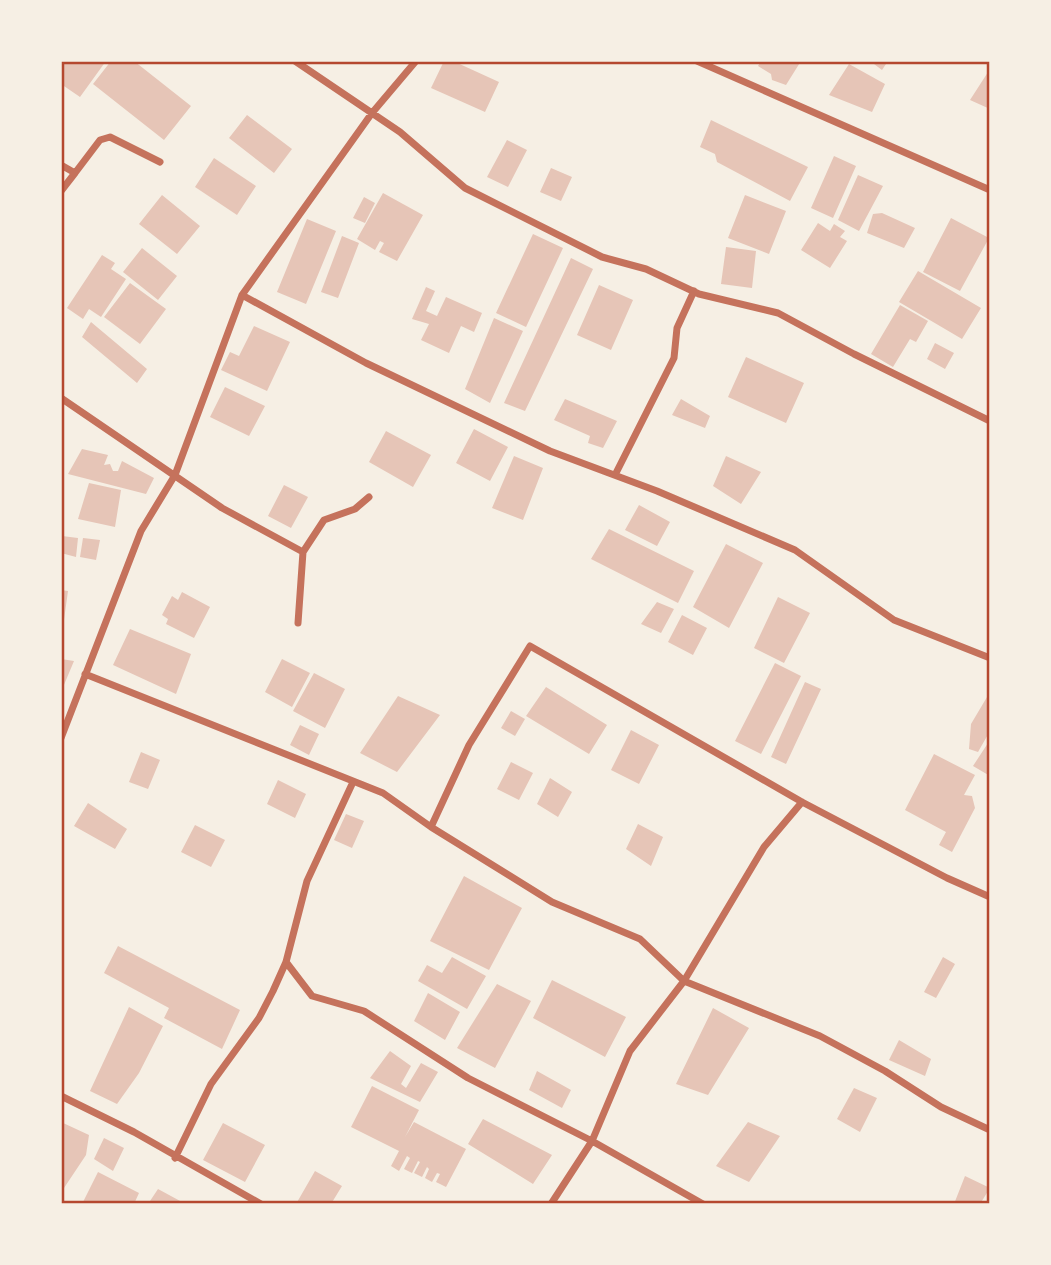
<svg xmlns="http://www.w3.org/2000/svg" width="1051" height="1265" font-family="Bitter,serif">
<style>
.building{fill:#e6c5b7}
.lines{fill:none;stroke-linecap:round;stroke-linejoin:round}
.minor{stroke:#c5725c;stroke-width:7}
.neatline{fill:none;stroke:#b5482f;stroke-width:2.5}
</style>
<rect width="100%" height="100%" fill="#f6efe4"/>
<path class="building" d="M 65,61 L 106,61 L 80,97 L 61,84 L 61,66 Z
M 111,61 L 134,61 L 191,106 L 164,140 L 93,84 Z
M 444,61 L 453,61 L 499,82 L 485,112 L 431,88 Z
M 761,61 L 801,61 L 786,85 L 772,80 L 771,74 L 758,66 Z
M 870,61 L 888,61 L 882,70 Z
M 849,64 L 885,84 L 872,112 L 829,95 Z
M 990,69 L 990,109 L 970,100 Z
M 247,115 L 292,149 L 274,173 L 229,138 Z
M 711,120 L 808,167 L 790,201 L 717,162 L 715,154 L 700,147 Z
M 507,140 L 527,150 L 508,187 L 487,177 Z
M 834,156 L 856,166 L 833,218 L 811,208 Z
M 214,158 L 256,186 L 237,215 L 195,187 Z
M 551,168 L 572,177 L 561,201 L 540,192 Z
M 858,175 L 883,186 L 859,231 L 838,220 Z
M 383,193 L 423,215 L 397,261 L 379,252 L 384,243 L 380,241 L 375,250 L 357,239 Z
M 162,195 L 200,226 L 177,254 L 139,224 Z
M 745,195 L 786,211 L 769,254 L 728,238 Z
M 364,197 L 375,203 L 365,223 L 353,218 Z
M 882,213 L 915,228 L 904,248 L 867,233 L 873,214 Z
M 951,218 L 989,238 L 960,291 L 923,272 Z
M 307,219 L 336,231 L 306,304 L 277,292 Z
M 818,223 L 830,231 L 834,224 L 845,231 L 840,237 L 847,241 L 830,268 L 801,250 Z
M 533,234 L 563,248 L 526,327 L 496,313 Z
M 342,236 L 359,243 L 338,298 L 321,292 Z
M 726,247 L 756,251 L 752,288 L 721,284 Z
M 142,248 L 177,276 L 158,300 L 123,272 Z
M 102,255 L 115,263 L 111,269 L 126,279 L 101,317 L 89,309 L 83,319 L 67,308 Z
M 571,258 L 593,269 L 525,411 L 504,403 Z
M 918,271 L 981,308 L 962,339 L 899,302 Z
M 130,283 L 166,309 L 140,344 L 104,317 Z
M 599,285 L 633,300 L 611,350 L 577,335 Z
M 426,287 L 435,291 L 426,311 L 437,316 L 446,297 L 482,313 L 474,332 L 461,326 L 449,353 L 421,340 L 429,324 L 412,319 Z
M 900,305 L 928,321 L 916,342 L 910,339 L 893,367 L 871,354 Z
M 494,318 L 523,331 L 490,403 L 465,389 Z
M 91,322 L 147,369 L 137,383 L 82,337 Z
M 254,326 L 290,342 L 267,391 L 221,370 L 230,352 L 239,356 Z
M 935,343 L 954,353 L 945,369 L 927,359 Z
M 746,357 L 804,383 L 786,423 L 728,397 Z
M 225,387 L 265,406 L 249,436 L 210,417 Z
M 565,399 L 617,421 L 603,448 L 588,443 L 590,436 L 554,420 Z
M 681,399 L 710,416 L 705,428 L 672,415 Z
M 474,429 L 508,447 L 490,481 L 456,463 Z
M 386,431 L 431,455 L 413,487 L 369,462 Z
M 82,449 L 108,455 L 104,465 L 110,464 L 113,471 L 118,471 L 122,461 L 154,478 L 146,494 L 68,474 Z
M 514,456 L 543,468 L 523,520 L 492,508 Z
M 726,456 L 761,472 L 741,504 L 713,486 Z
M 89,483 L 121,490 L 115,527 L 78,519 Z
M 284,485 L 308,497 L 291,528 L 268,516 Z
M 639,505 L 670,522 L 657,546 L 625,530 Z
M 609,529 L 694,571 L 678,603 L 591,559 Z
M 62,536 L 78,538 L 76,557 L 61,553 Z
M 83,538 L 100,540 L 96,560 L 80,557 Z
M 726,544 L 763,563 L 729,628 L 693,607 Z
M 61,590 L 68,591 L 63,627 L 61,627 Z
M 182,592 L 210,607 L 194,638 L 166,624 L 168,619 L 162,615 L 172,596 L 178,600 Z
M 778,597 L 810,613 L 784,663 L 754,648 Z
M 657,602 L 674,609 L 661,633 L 641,624 Z
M 682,615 L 707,628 L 693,655 L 668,642 Z
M 130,629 L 191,654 L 176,694 L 113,665 Z
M 61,659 L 74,661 L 61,692 Z
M 282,659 L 310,673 L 292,707 L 265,692 Z
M 775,663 L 801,676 L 761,754 L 735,741 Z
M 314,673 L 345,689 L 325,728 L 293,711 Z
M 805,682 L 821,689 L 786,764 L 771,757 Z
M 546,687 L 607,725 L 589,754 L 526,716 Z
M 990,692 L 990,731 L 978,752 L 969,749 L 971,724 Z
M 398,696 L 440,715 L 397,772 L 360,753 Z
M 511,711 L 525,719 L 515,736 L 501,728 Z
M 300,725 L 319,734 L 309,755 L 290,745 Z
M 631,730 L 659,745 L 639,784 L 611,770 Z
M 990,740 L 990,776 L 973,766 Z
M 141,752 L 160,760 L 148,789 L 129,782 Z
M 934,754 L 975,775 L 964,795 L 972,796 L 975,808 L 952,852 L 939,845 L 946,832 L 905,810 Z
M 511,762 L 533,773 L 519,800 L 497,789 Z
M 550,778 L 572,792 L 558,817 L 537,804 Z
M 278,780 L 306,794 L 295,818 L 267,804 Z
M 88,803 L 127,829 L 115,849 L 74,826 Z
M 346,814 L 364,821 L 352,848 L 334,840 Z
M 638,824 L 663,837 L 651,866 L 626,849 Z
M 195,825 L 225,840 L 211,867 L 181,852 Z
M 464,876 L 522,908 L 489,970 L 430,941 Z
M 118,946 L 240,1010 L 222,1049 L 164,1018 L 169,1008 L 104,973 Z
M 452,957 L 486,976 L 467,1009 L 418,981 L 427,965 L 442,973 Z
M 943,957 L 955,964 L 936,998 L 924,992 Z
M 552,980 L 626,1017 L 605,1057 L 533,1018 Z
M 497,984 L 531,1001 L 495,1068 L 457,1048 Z
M 428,993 L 460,1012 L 445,1040 L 414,1021 Z
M 129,1007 L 163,1026 L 139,1073 L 117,1104 L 90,1091 Z
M 713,1008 L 749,1028 L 708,1095 L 676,1084 Z
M 899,1040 L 931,1059 L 925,1076 L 889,1060 Z
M 390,1051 L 411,1066 L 401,1084 L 406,1088 L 421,1063 L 438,1072 L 420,1102 L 370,1078 Z
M 537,1071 L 571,1090 L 562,1108 L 529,1090 Z
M 372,1086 L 419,1110 L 405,1137 L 414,1122 L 466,1149 L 446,1187 L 436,1182 L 440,1174 L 437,1173 L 432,1182 L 425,1178 L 429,1169 L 427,1167 L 422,1177 L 414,1173 L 420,1162 L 418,1161 L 412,1173 L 404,1169 L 410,1158 L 407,1156 L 399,1171 L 391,1166 L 399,1151 L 351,1127 Z
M 854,1088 L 877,1098 L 860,1132 L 837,1119 Z
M 483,1119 L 552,1155 L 533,1184 L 468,1144 Z
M 61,1122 L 89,1135 L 86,1155 L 64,1188 L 61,1187 Z
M 748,1122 L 780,1136 L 749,1182 L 716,1166 Z
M 223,1123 L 265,1145 L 245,1182 L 203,1160 Z
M 104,1138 L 124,1148 L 113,1171 L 94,1159 Z
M 315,1171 L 342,1186 L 331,1204 L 296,1204 Z
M 98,1172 L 139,1193 L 134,1204 L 82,1204 Z
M 965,1176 L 990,1188 L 980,1204 L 954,1204 Z
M 158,1189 L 182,1202 L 148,1204 Z"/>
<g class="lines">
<path class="minor" d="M 295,61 L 400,132 L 465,188 L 602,257 L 646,269 L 699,294 L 778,313 L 854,354 L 990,421
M 697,61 L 990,190
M 61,165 L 75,173 L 61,191
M 75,173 L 100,140 L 110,137 L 160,162
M 242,295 L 366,363 L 550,451 L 657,491 L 795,550 L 894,620 L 990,658
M 61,398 L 222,508 L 303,552 L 298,623
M 615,475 L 674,358 L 677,328 L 694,291
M 303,552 L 324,520 L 355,509 L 369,497
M 85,674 L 383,793 L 431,827 L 552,902 L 640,939 L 684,981 L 820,1036 L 885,1071 L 941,1107 L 990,1130
M 61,738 L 141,531 L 175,475 L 242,295 L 372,113 L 416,61
M 431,827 L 469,745 L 530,646 L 802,802 L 947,878 L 990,897
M 286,962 L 312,996 L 364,1011 L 468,1078 L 592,1141 L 703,1204
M 61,1096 L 134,1132 L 261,1204
M 175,1158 L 211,1084 L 259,1018 L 273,991 L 286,962 L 307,881 L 353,782
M 551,1204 L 592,1141 L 630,1051 L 684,981 L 764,847 L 802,802"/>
</g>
<rect width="1051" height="1265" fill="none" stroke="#f6efe4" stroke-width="126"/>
<rect x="63" y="63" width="925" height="1139" class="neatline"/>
</svg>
